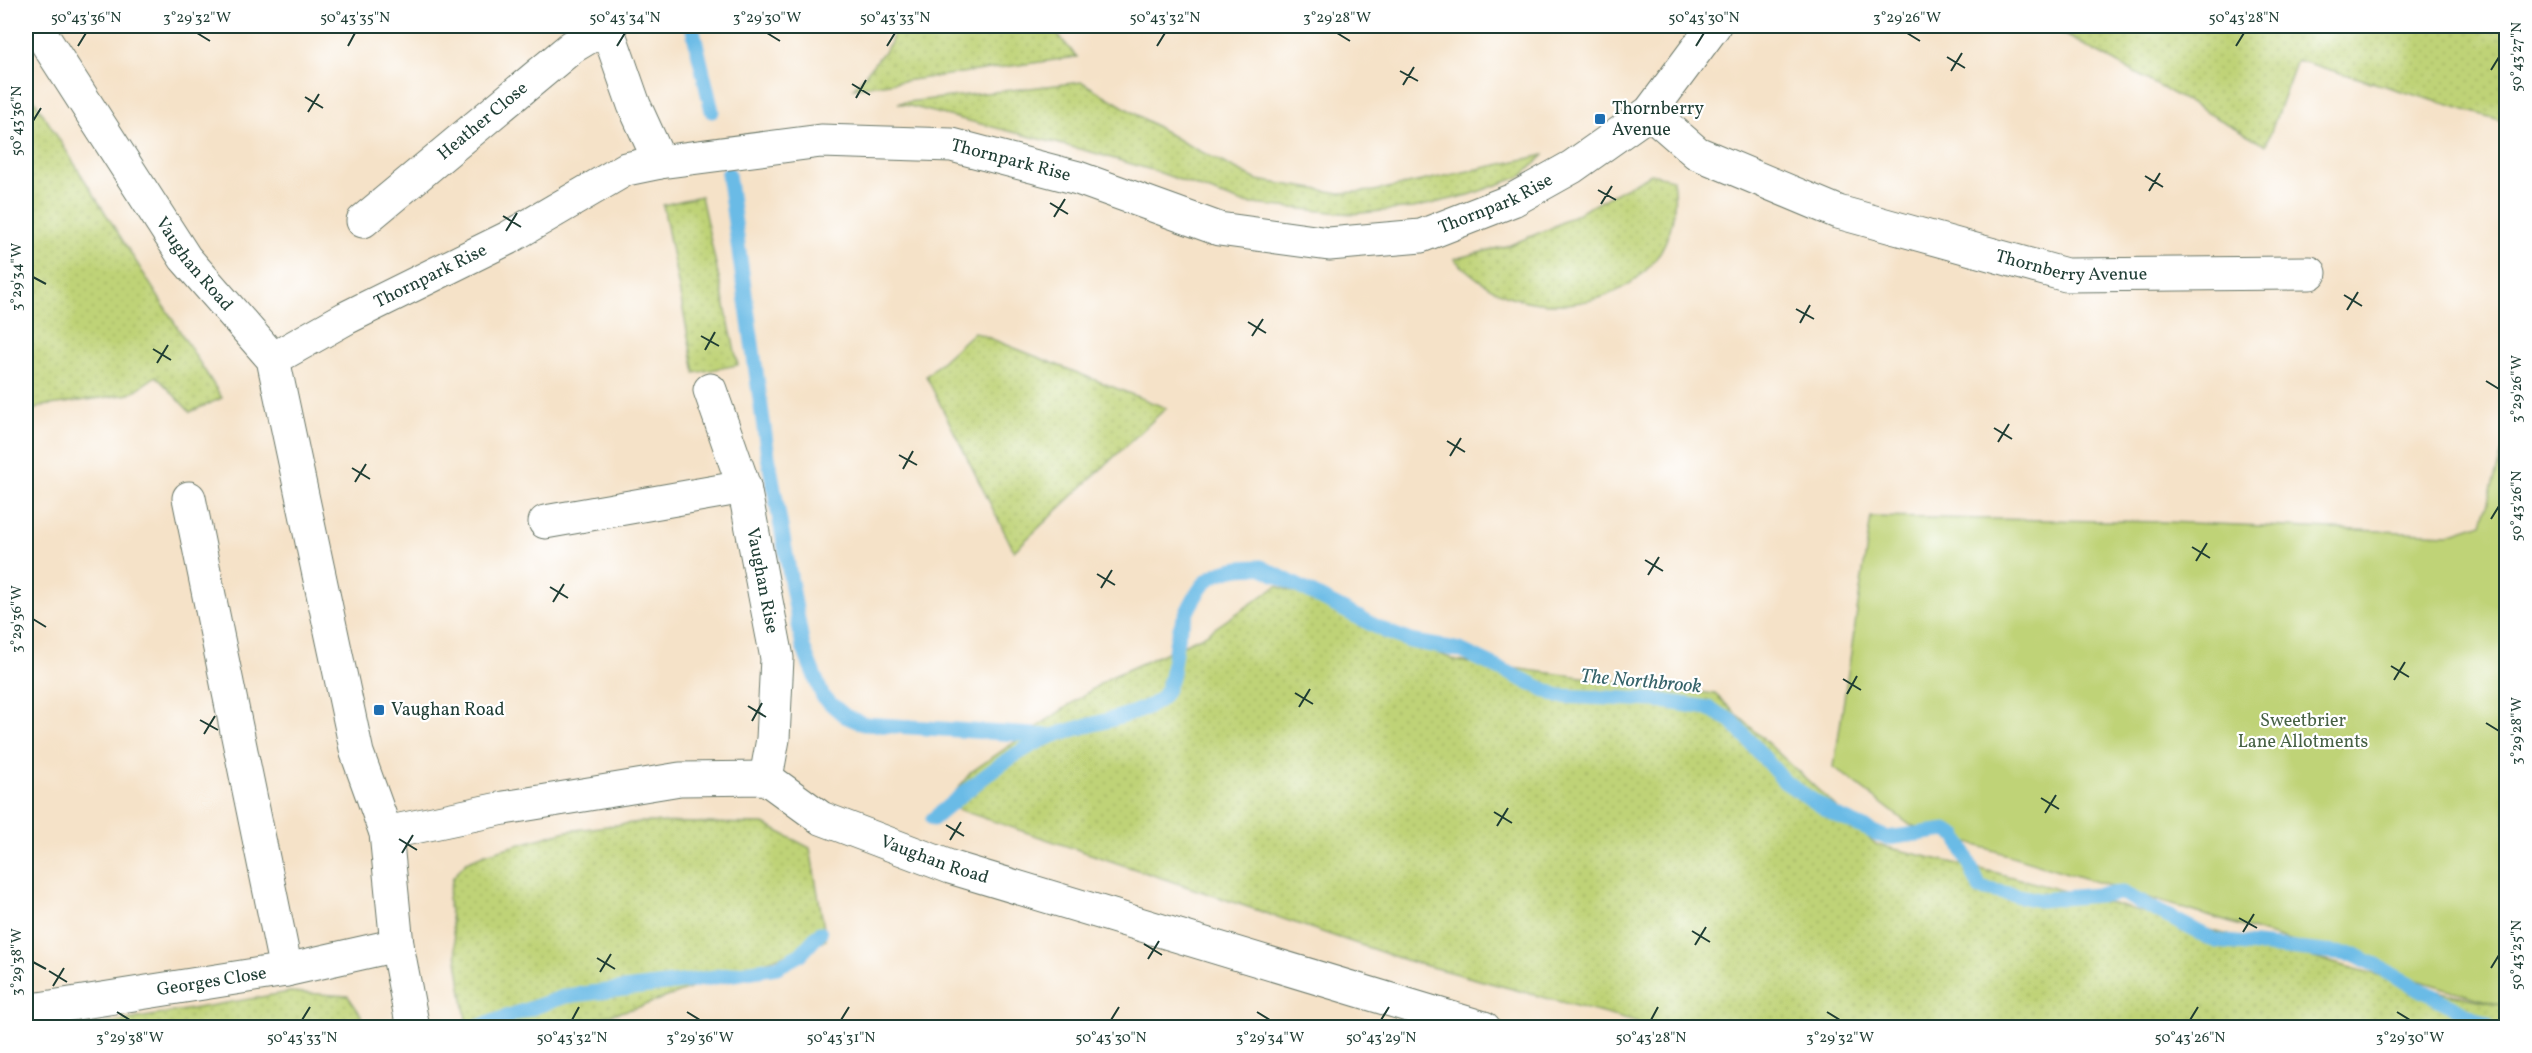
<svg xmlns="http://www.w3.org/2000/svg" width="2532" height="1053" font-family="Vollkorn,serif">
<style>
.grass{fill:url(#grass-dots);stroke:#6f8856;stroke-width:1.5}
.garden{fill:#bfd377;stroke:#6f8856;stroke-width:1.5}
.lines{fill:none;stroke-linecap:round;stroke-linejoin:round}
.stream{stroke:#6bbbe6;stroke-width:15}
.minor-casing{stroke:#6a7768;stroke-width:35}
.minor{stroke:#fff;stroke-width:33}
.ticks{fill:none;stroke:#1f3d34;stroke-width:2}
.poi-dot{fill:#1f6fb2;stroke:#fff;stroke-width:2}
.labels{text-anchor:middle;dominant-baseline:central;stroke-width:4.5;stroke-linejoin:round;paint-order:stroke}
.poi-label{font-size:18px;fill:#1f3d34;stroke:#fff;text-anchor:start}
.street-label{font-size:18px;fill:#1f3d34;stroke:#fff}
.park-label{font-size:18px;fill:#476245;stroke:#fff}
.water-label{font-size:20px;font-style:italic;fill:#366369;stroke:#fff}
.neatline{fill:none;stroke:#1f3d34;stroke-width:2}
.ticks-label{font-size:15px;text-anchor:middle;fill:#1f3d34}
</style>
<defs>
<pattern id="grass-dots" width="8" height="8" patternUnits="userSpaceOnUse" patternTransform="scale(1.5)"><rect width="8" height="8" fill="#bfd377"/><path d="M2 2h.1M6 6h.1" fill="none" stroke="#a4b668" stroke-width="1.8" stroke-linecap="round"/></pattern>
</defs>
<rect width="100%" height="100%" fill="#fff"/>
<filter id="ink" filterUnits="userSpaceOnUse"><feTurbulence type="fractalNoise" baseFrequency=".0167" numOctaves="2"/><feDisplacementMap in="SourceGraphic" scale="12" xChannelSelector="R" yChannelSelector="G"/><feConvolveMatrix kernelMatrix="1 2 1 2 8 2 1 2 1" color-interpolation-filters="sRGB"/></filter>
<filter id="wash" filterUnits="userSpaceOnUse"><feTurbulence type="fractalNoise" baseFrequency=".008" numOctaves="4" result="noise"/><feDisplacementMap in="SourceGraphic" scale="24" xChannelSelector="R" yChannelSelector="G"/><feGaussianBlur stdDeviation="1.35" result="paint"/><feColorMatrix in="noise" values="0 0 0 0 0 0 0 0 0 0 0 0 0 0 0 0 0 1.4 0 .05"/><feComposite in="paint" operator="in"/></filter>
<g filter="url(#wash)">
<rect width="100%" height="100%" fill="#f5e2c8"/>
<path class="grass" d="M 893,26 L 1050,26 L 1077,57 L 854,88 L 891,43 Z
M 2049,26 L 2506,26 L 2506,122 L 2297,60 L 2266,145 Z
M 1082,82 L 1184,143 L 1257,180 L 1340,193 L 1374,191 L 1544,155 L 1522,176 L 1469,195 L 1413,208 L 1351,214 L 1243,203 L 1155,171 L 1091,152 L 898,103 Z
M 26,87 L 38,106 L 222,398 L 190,412 L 156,376 L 130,394 L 43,406 L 26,413 Z
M 1651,174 L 1673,179 C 1687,276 1595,323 1511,297 C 1489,290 1470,274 1454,259 L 1510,245 L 1551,228 Z
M 701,196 L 738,365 L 695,373 L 663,205 Z
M 974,332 L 1166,408 L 1014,551 L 926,376 Z
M 1277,586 L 1348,612 L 1456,661 L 1715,694 L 1877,845 L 1997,873 L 2441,992 L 2506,1006 L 2506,1027 L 1654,1027 L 1405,960 L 945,805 L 971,772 L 1109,678 L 1203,636 Z
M 641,822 L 764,824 L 810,848 L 826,940 L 639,1007 L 562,1027 L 467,1027 L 448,898 L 453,877 L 466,862 L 485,854 L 567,831 Z
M 290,992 L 348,996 L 361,1015 L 363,1027 L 86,1027 Z"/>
<path class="garden" d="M 2506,438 L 2506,1007 L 1910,825 L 1834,767 L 1871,517 L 2167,522 L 2449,534 L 2482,523 Z"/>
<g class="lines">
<path class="stream" d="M 692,26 L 712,111
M 728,174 L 768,456 L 803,647 L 823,697 L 845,716 L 864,724 L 1051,736
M 933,819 C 966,791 1012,751 1052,736 C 1076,726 1149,715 1163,696 C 1174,680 1173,658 1177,639 C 1180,624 1198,585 1212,577 C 1227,568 1244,567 1261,567 L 1385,631 L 1410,641 L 1460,650 L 1558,696 L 1656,700 L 1708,708 L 1732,721 L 1785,782 L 1835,815 L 1887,838 L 1946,830 L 1957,836 L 1980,888 L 2039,900 L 2122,893 L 2216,941 L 2356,955 L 2487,1025
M 475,1028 L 566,996 L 690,981 L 777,967 L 801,954 L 820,933"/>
</g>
</g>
<g filter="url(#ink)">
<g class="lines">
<defs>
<g id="minor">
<path id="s1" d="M 36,26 L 185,258 L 273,359 L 357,753 L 386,833 L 397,945 L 413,1028"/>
<path d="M 607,28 L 634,105 L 660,162"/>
<path id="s2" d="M 1650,112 L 1697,153 L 1838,212 L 2066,275 L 2310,273"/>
<path id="s3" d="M 363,221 L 572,47 L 607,26"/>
<path id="s4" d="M 273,359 L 346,318 L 508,238 L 626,169 L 660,162 L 821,141 L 952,145 L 1078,178 L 1219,229 L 1329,244 L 1421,236 L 1513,200 L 1572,167 L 1650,112 L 1714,26"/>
<path id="s5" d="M 710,390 L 744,487 L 777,658 L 773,739 L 766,778"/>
<path d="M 189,498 L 286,970"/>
<path d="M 545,522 L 744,487"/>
<path id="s6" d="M 386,833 L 504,808 L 680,779 L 766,778 L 821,818 L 950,867 L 1484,1028"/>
<path id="s7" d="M 26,1011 L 286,970 L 397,945"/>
</g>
</defs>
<use href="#minor" class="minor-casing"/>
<use href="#minor" class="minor"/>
</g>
</g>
<path class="ticks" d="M 197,33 L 210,41M 767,33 L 780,41M 1337,33 L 1350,41M 1907,33 L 1920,41M 78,46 L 86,33M 348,46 L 355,33M 617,46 L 625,33M 887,46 L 895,33M 1157,46 L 1165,33M 1696,46 L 1704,33M 2236,46 L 2244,33M 1947,57 L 1965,68M 2491,70 L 2499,57M 1400,71 L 1418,81M 1951,71 L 1962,53M 852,84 L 870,95M 1403,85 L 1414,67M 305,97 L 323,108M 856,98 L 866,80M 308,112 L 319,94M 33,121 L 41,108M 2145,176 L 2163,187M 1598,190 L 1616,200M 2149,191 L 2160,173M 1050,203 L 1068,214M 1601,204 L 1612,186M 503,216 L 521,227M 1054,217 L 1065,199M 506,231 L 517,213M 33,277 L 46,284M 2344,295 L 2362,306M 1796,309 L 1814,319M 2347,310 L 2358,292M 1248,322 L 1266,333M 1800,323 L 1810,305M 701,336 L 719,346M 1252,336 L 1263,319M 153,349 L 171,360M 705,350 L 715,332M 157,363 L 168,345M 2486,381 L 2499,389M 1994,428 L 2012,439M 1447,441 L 1465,452M 1998,442 L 2009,424M 899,455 L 917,465M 1450,456 L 1461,438M 352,468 L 370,479M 903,469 L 913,451M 355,482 L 366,464M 2491,519 L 2499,506M 2192,547 L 2210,558M 1645,560 L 1663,571M 2196,561 L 2207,543M 1097,574 L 1115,585M 1648,575 L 1659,557M 550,587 L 568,598M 1101,588 L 1112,570M 553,602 L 564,584M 33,619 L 46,627M 2391,666 L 2409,677M 1843,679 L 1861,690M 2394,680 L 2405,662M 1295,693 L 1313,704M 1847,694 L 1857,676M 748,706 L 766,717M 1299,707 L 1310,689M 200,720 L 218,730M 752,721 L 762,703M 2486,723 L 2499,731M 204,734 L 215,716M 2041,798 L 2059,809M 1494,812 L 1512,823M 2045,813 L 2056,795M 946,825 L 964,836M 1497,826 L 1508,808M 399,839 L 417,850M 950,840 L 961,822M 402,853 L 413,835M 2239,918 L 2257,928M 1692,931 L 1710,942M 2243,932 L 2254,914M 1144,944 L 1162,955M 1695,945 L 1706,927M 597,958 L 615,969M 1148,959 L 1159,941M 33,962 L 46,969M 2491,968 L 2499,955M 49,971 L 67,982M 600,972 L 611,954M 53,986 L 64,968M 117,1012 L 130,1020M 687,1012 L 700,1020M 1257,1012 L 1270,1020M 1827,1012 L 1840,1020M 2397,1012 L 2410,1020M 302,1020 L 310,1007M 572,1020 L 579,1007M 841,1020 L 849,1007M 1111,1020 L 1119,1007M 1381,1020 L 1389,1007M 1651,1020 L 1658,1007M 2190,1020 L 2198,1007"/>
<g class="poi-dot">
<rect x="1594" y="113" width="12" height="12" rx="3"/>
<rect x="373" y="704" width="12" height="12" rx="3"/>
</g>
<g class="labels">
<g class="poi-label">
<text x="1612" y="109">Thornberry<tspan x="1612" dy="21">Avenue</tspan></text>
<text x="391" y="710">Vaughan Road</text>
</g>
<g class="street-label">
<text stroke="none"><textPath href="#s3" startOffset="156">Heather Close</textPath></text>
<text stroke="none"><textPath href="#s4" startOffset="790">Thornpark Rise</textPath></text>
<text stroke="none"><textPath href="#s4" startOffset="1294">Thornpark Rise</textPath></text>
<text stroke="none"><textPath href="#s1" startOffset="286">Vaughan Road</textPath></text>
<text stroke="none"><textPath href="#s2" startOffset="456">Thornberry Avenue</textPath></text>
<text stroke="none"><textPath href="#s4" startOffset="178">Thornpark Rise</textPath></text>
<text stroke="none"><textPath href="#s5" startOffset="198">Vaughan Rise</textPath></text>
<text stroke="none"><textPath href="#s6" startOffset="574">Vaughan Road</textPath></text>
<text stroke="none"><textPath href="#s7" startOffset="188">Georges Close</textPath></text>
</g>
<g class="park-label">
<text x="2303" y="721">Sweetbrier<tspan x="2303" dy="21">Lane Allotments</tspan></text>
</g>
<g class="water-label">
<text transform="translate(1641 682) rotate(5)">The Northbrook</text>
</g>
</g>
<rect width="2532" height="1053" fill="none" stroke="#fff" stroke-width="66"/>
<rect x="33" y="33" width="2466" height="987" class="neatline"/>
<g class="ticks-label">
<text x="86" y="22">50°43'36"N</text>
<text x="197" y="22">3°29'32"W</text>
<text x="355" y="22">50°43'35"N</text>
<text x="625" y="22">50°43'34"N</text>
<text x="767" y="22">3°29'30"W</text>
<text x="895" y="22">50°43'33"N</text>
<text x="1165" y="22">50°43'32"N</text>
<text x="1337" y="22">3°29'28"W</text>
<text x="1704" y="22">50°43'30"N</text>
<text x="1907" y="22">3°29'26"W</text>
<text x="2244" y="22">50°43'28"N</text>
<text transform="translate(2516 57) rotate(-90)" y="5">50°43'27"N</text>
<text transform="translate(16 121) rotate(-90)" y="5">50°43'36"N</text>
<text transform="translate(16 277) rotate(-90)" y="5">3°29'34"W</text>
<text transform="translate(2516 389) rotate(-90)" y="5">3°29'26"W</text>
<text transform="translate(2516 506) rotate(-90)" y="5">50°43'26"N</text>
<text transform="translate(16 619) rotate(-90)" y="5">3°29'36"W</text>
<text transform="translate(2516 731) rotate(-90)" y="5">3°29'28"W</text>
<text transform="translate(2516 955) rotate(-90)" y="5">50°43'25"N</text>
<text transform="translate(16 962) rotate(-90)" y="5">3°29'38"W</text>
<text x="130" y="1042">3°29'38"W</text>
<text x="302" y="1042">50°43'33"N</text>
<text x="572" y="1042">50°43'32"N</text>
<text x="700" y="1042">3°29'36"W</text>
<text x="841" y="1042">50°43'31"N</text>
<text x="1111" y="1042">50°43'30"N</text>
<text x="1270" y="1042">3°29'34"W</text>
<text x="1381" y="1042">50°43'29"N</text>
<text x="1651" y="1042">50°43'28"N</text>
<text x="1840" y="1042">3°29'32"W</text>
<text x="2190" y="1042">50°43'26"N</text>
<text x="2410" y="1042">3°29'30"W</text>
</g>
</svg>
